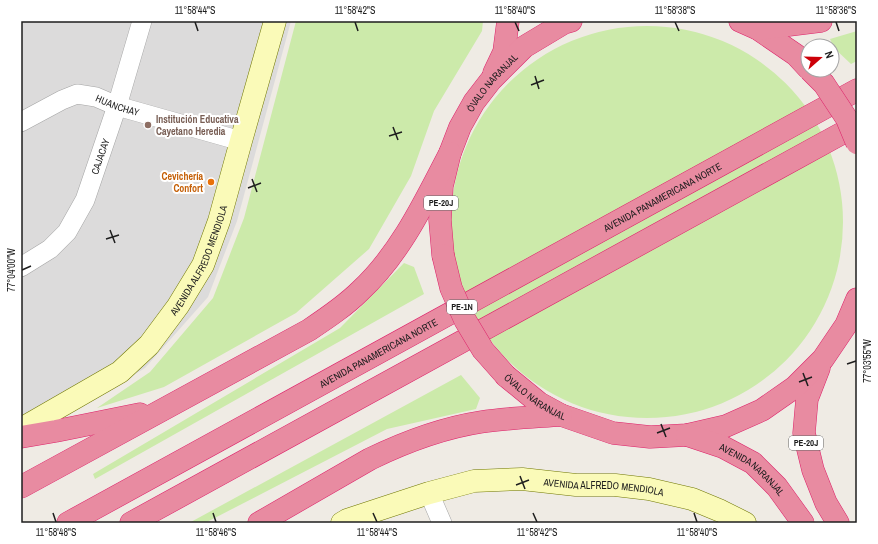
<svg xmlns="http://www.w3.org/2000/svg" width="878" height="544" font-family="'Archivo Narrow',sans-serif">
<style>
.residential{fill:#dcdbdb}
.grass{fill:#cceaaa}
.lines{fill:none;stroke-linecap:round;stroke-linejoin:round}
.street-casing{stroke:#a5a5a5;stroke-width:20}
.secondary-casing{stroke:#707704;stroke-width:23}
.highway-casing{stroke:#dd226a;stroke-width:23}
.street{stroke:#fff;stroke-width:19}
.secondary{stroke:#fafab8;stroke-width:22}
.highway{stroke:#e88ba1;stroke-width:22}
.highway-bridge-casing{stroke:#dd226a;stroke-width:23;stroke-linecap:butt}
.highway-bridge{stroke:#e88ba1;stroke-width:22}
.ticks{fill:none;stroke:#1e1e1e;stroke-width:1.5}
.education-dot{fill:#8d6e63;stroke:#fff;stroke-width:1.5}
.food-dot{fill:#e8710a;stroke:#fff;stroke-width:1.5}
.labels{text-anchor:middle;dominant-baseline:central;stroke-width:4;stroke-linejoin:round;paint-order:stroke}
.shield{fill:#fff;stroke:#626262;stroke-width:1}
.shield-label{font-size:9px;font-weight:bold;fill:#1e1e1e}
.street-label{font-size:10px;fill:#1e1e1e;stroke:#fff}
.education-label{font-size:10px;font-weight:bold;fill:#785e54;stroke:#fff;text-anchor:start}
.food-label{font-size:10px;font-weight:bold;fill:#c56008;stroke:#fff;text-anchor:end}
.neatline{fill:none;stroke:#1e1e1e;stroke-width:1.5}
.ticks-label{font-size:10px;text-anchor:middle;fill:#1e1e1e}
</style>
<rect width="100%" height="100%" fill="#efebe4"/>
<path class="residential" d="M 21,21 L 291,21 L 237,221 L 208,297 L 145,368 L 60,420 L 21,440 Z"/>
<path class="grass" d="M 296,21 L 483,21 L 482,31 L 434,111 L 411,176 L 369,249 L 296,313 L 164,387 L 97,408 L 150,372 L 213,298 L 244,218 Z
M451 222a196 196 0 1 1 392 0a196 196 0 1 1-392 0Z
M 857,31 L 857,61 L 851,64 L 834,48 L 830,39 Z
M 404,263 L 414,267 L 424,294 L 95,479 L 93,474 L 340,328 Z
M 461,375 L 480,398 L 476,409 L 387,429 L 205,523 L 189,523 Z"/>
<g class="lines">
<defs>
<g id="street">
<path id="s1" d="M 21,122 L 62,100 L 77,94 L 96,97 L 117,106 L 241,141"/>
<path id="s2" d="M 21,267 L 50,249 L 67,232 L 85,200 L 117,106 L 142,21"/>
<path d="M 429,493 L 442,523"/>
</g>
<g id="secondary">
<path id="s3" d="M 21,429 L 120,372 L 149,345 L 178,306 L 203,265 L 219,221 L 241,141 L 275,21"/>
<path id="s4" d="M 342,523 L 347,520 L 429,493 L 474,481 L 522,479 L 576,485 L 615,485 L 649,489 L 692,499 L 721,511 L 745,523"/>
</g>
<g id="highway">
<path d="M 740,21 L 758,29 L 796,55 L 808,68"/>
<path d="M 758,29 L 821,21"/>
<path d="M 494,73 L 504,52 L 508,21"/>
<path id="s5" d="M 443,255 L 440,220 L 442,186 L 450,153 L 460,127 L 474,102 L 491,80 L 524,47 L 564,23 L 571,21"/>
<path d="M 819,368 L 807,399 L 804,433 L 813,470 L 826,503 L 838,523"/>
<path id="s6" d="M 506,376 L 539,403 L 561,415 L 613,433 L 650,437 L 687,435 L 726,426 L 762,410 L 795,387 L 823,359 L 846,325 L 857,299"/>
<path id="s7" d="M 687,435 L 723,447 L 753,463 L 777,487 L 803,523"/>
<path d="M 21,437 L 56,431 L 140,414"/>
<path d="M 21,487 L 309,330 C 327,318 345,306 360,291 C 401,253 425,201 450,153"/>
<path id="s8" d="M 68,523 L 857,90"/>
<path d="M 131,523 L 857,125"/>
<path d="M 259,523 L 370,459 C 405,442 442,428 481,422 C 507,418 534,417 561,415"/>
</g>
</defs>
<use href="#street" class="street-casing"/>
<use href="#secondary" class="secondary-casing"/>
<use href="#highway" class="highway-casing"/>
<use href="#street" class="street"/>
<use href="#secondary" class="secondary"/>
<use href="#highway" class="highway"/>
<defs>
<path id="highway-bridge" d="M 810,70 L 824,84 L 847,119 L 857,143
M 443,255 L 451,288 L 465,320 L 483,350 L 506,376"/>
</defs>
<use href="#highway-bridge" class="highway-bridge-casing"/>
<use href="#highway-bridge" class="highway-bridge"/>
</g>
<path class="ticks" d="M 195,22 L 198,31M 355,22 L 358,31M 515,22 L 519,31M 675,22 L 679,31M 836,22 L 839,31M 535,76 L 539,89M 531,85 L 544,80M 393,127 L 398,140M 389,136 L 402,132M 252,179 L 257,192M 248,188 L 261,183M 110,230 L 115,243M 106,239 L 119,235M 22,270 L 31,266M 847,364 L 856,361M 803,373 L 808,386M 799,382 L 812,377M 661,424 L 666,437M 657,433 L 670,428M 520,476 L 525,489M 516,485 L 529,480M 53,513 L 56,522M 213,513 L 216,522M 373,513 L 377,522M 533,513 L 537,522M 694,513 L 697,522"/>
<circle class="education-dot" cx="148" cy="125" r="4"/>
<circle class="food-dot" cx="211" cy="182" r="4"/>
<g class="labels">
<g class="shield">
<rect x="424" y="196" width="34" height="14" rx="3"/>
<rect x="447" y="300" width="30" height="14" rx="3"/>
<rect x="789" y="436" width="34" height="14" rx="3"/>
</g>
<g class="shield-label">
<text x="441" y="203">PE-20J</text>
<text x="462" y="307">PE-1N</text>
<text x="806" y="443">PE-20J</text>
</g>
<g class="street-label">
<text stroke="none"><textPath href="#s5" startOffset="186">ÓVALO NARANJAL</textPath></text>
<text stroke="none"><textPath href="#s1" startOffset="105">HUANCHAY</textPath></text>
<text stroke="none"><textPath href="#s2" startOffset="141">CAJACAY</textPath></text>
<text stroke="none"><textPath href="#s8" startOffset="678">AVENIDA PANAMERICANA NORTE</textPath></text>
<text stroke="none"><textPath href="#s3" startOffset="253">AVENIDA ALFREDO MENDIOLA</textPath></text>
<text stroke="none"><textPath href="#s8" startOffset="354">AVENIDA PANAMERICANA NORTE</textPath></text>
<text stroke="none"><textPath href="#s6" startOffset="36">ÓVALO NARANJAL</textPath></text>
<text stroke="none"><textPath href="#s7" startOffset="75">AVENIDA NARANJAL</textPath></text>
<text stroke="none"><textPath href="#s4" startOffset="269">AVENIDA ALFREDO MENDIOLA</textPath></text>
</g>
<g class="education-label">
<text x="156" y="119">Institución Educativa<tspan x="156" dy="12">Cayetano Heredia</tspan></text>
</g>
<g class="food-label">
<text x="203" y="176">Cevichería<tspan x="203" dy="12">Confort</tspan></text>
</g>
</g>
<rect width="878" height="544" fill="none" stroke="#ffffff" stroke-width="44"/>
<g transform="translate(820 58) rotate(70)"><circle r="19" fill="#ffffff" stroke="#a5a5a5"/>
<path d="M0-3L7 15L0 10L-7 15Z" fill="#cd0009"/>
<text y="-6" font-size="11" font-weight="bold" text-anchor="middle" fill="#1e1e1e">N</text>
</g>
<rect x="22" y="22" width="834" height="500" class="neatline"/>
<g class="ticks-label">
<text x="195" y="14">11°58'44"S</text>
<text x="355" y="14">11°58'42"S</text>
<text x="515" y="14">11°58'40"S</text>
<text x="675" y="14">11°58'38"S</text>
<text x="836" y="14">11°58'36"S</text>
<text transform="translate(11 270) rotate(-90)" y="4">77°04'00"W</text>
<text transform="translate(867 361) rotate(-90)" y="4">77°03'55"W</text>
<text x="56" y="536">11°58'48"S</text>
<text x="216" y="536">11°58'46"S</text>
<text x="377" y="536">11°58'44"S</text>
<text x="537" y="536">11°58'42"S</text>
<text x="697" y="536">11°58'40"S</text>
</g>
</svg>
